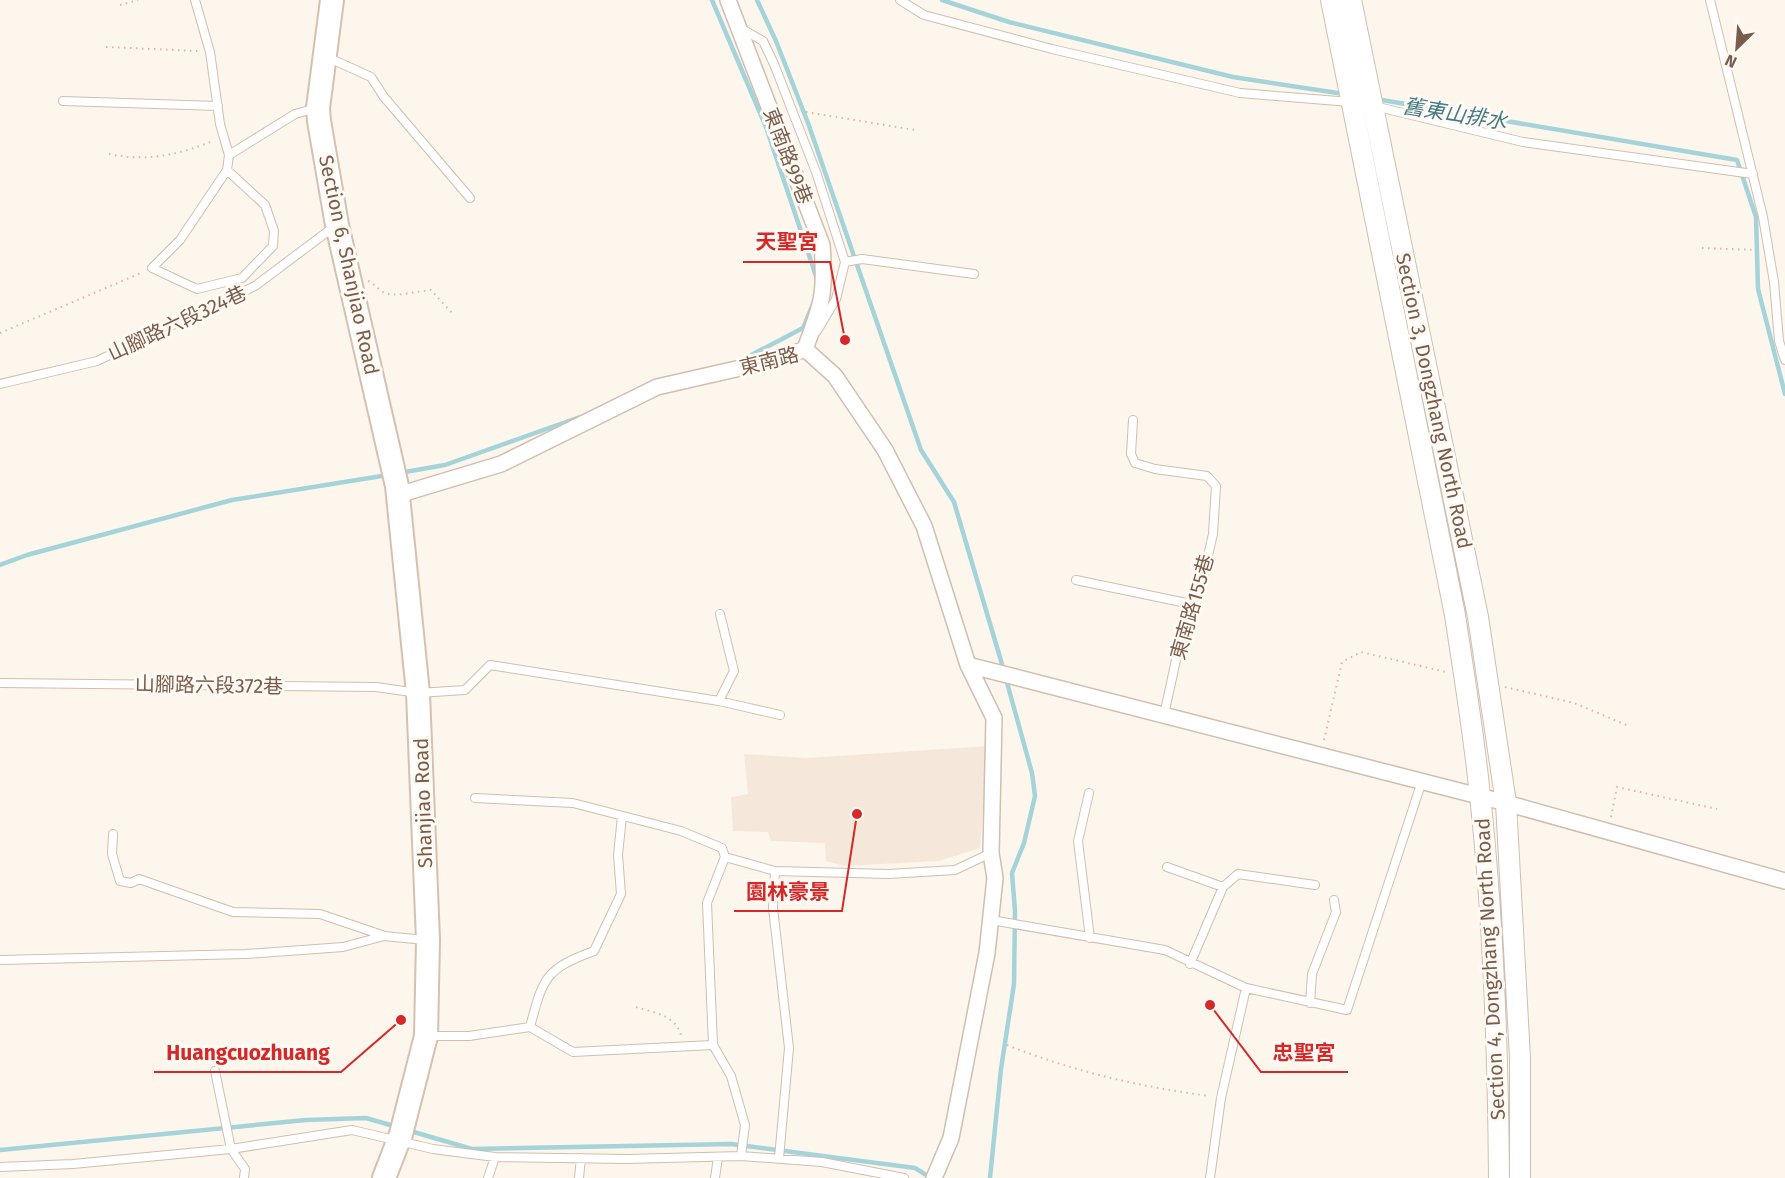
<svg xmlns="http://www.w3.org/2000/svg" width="1785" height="1178" font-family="'Fira Sans','Noto Sans TC',sans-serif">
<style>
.residential{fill:#f5e8da}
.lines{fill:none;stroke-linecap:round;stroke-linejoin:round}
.stream{stroke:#a5d3da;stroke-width:4.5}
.service-casing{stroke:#d1beb0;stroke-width:10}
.minor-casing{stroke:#d1beb0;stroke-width:18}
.tertiary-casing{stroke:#d1beb0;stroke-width:22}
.secondary-casing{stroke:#d6c0b0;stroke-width:26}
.path{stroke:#d9b8a5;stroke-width:2;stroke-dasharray:1.5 4.5;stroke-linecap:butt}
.service{stroke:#fff;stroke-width:8}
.minor{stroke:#fff;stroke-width:15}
.tertiary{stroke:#fff;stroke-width:20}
.secondary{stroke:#fff;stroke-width:22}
.labels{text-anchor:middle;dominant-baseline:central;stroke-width:6;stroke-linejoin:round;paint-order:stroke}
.street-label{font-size:20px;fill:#7a5c4d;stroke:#fffaf3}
.water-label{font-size:21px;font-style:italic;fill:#437c86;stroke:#fffaf3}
.leader{fill:none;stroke:#d62828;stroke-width:2}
.callout-dot{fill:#d62828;stroke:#fffaf3;stroke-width:2}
.callout-label{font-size:21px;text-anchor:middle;font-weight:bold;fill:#d62828;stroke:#fffaf3;stroke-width:6;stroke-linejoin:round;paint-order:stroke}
</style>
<rect width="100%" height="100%" fill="#fdf6ec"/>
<path class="residential" d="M 988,746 L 980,848 L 939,861 L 844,866 L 826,861 L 825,843 L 771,841 L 768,832 L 733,831 L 731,797 L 748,794 L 744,754 L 807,758 Z"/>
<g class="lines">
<path class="stream" d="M 712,0 L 766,127 L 817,279
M 757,0 L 776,41 L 808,123 L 921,450 L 954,502 L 1004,671
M 942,0 L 1009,22 L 1233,77 L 1344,94
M 1376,99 L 1737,160 L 1756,217 L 1758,289 L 1785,394
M 738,362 L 803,328 L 813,304
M 399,473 L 445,465 L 580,417
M 0,565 L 27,555 L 232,500 L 388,475
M 407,1130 L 472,1149 L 731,1144 L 915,1168 L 931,1178
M 0,1150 L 306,1120 L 366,1118 L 397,1127
M 990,1178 L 1001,1069 L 1014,984 L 1015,911 L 1012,873 L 1024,843 L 1035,796 L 1032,773 L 1006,679"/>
<defs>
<path id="service" d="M 195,0 L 210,52 L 220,124 L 229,155 L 227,170 L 180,240 L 152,268 L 197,289 L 242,278 L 273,246 L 274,231 L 265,205 L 227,170
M 900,0 L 924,15 L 1052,49 L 1240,93 L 1350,102
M 1710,0 L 1763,217 L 1774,282 L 1779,341 L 1785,360
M 740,28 L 763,41 L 774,64 L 816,172 L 845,262
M 327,57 L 371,77 L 384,97 L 470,198
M 63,101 L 218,106
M 1374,106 L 1523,142 L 1753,174
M 229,155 L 295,114 L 317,108
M 817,331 L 836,299 L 845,262 L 862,259 L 974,274
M 0,384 L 97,361 L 255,286 L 335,226
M 1133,420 L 1131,454 L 1135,463 L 1155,469 L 1207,476 L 1216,486 L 1213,534 L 1201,586 L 1186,614 L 1164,715
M 1076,580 L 1191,604
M 0,683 L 376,687 L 418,693 L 465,690 L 490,665 L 719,701 L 780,715
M 719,701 L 734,671 L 720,614
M 1089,793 L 1078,841 L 1090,938
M 475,798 L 573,803 L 681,831 L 722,848 L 725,857 L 775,871 L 889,874 L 955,870 L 991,853
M 113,834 L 112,854 L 120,881 L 131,883 L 139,879 L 233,912 L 320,914 L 382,935
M 725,857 L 707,903 L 713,1045 L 731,1076 L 745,1125 L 741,1156
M 1167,867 L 1223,887
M 775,871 L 773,908 L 789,1048 L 779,1158
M 991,920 L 1165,950 L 1246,988
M 0,960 L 246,954 L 343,947 L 384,936 L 425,940
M 1190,964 L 1223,887 L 1238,874 L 1315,885
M 1310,1003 L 1312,974 L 1336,912 L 1334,900
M 530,1027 C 543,978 545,969 594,951 L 621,894 L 618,855 L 622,816
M 427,1036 L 469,1036 L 530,1027 L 573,1052 L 713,1045
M 215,1071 L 231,1149 L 245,1169 L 244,1178
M 0,1167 L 73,1164 L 231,1149 L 352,1130 L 433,1149 L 495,1157 L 627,1159 L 741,1156 L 822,1162 L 904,1178
M 488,1178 L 495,1157
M 579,1178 L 581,1158
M 715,1178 L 718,1157
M 1210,1178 L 1221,1098 L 1246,988 L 1347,1010 L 1422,781"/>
<path id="minor" d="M 728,0 L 822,245 C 826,293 822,304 805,349
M 805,349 L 835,376 L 885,450 L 924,526 L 968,665 L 994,718 L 991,853 L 995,878 L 987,953 L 951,1138 L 934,1178
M 398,495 L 501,464 L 657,387 L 780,359 L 805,349
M 968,665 L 1506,803 L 1785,881"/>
<path id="tertiary" d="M 1331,0 L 1455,615 C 1464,675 1474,735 1480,796 C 1494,923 1498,1051 1499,1178
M 1351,0 L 1478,617 L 1506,803 L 1520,1058 L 1520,1178"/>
<path id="secondary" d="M 332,0 L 318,108 L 319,121 L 337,225 L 397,486 L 418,693 L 428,940 L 426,1036 L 401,1134 L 384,1178"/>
</defs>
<use href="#service" class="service-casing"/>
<use href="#minor" class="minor-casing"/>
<use href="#tertiary" class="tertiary-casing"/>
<use href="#secondary" class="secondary-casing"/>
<path class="path" d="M 120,5 L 138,0
M 106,47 L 198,51
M 806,112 L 915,130
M 109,154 C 146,162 178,155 213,141
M 1702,248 L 1756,250
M 368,281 C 375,284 377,289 383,292 C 394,298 418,291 431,290 L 452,313
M 0,333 L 141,273
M 1505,687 L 1574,703 L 1629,726
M 1324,740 L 1342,662 L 1361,652 L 1446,672
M 1611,817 L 1617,787 L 1717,809
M 636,1007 C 655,1013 675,1015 681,1035
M 1007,1045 C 1072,1071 1140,1087 1210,1096"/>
<use href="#service" class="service"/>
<use href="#minor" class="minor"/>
<use href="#tertiary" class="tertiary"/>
<use href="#secondary" class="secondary"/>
</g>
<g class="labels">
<g class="street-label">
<text transform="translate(788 156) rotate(69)">東南路99巷</text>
<text transform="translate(349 265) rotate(78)">Section 6, Shanjiao Road</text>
<text transform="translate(177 323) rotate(-25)">山腳路六段324巷</text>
<text transform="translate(769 361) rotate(-14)">東南路</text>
<text transform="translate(1434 401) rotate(78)">Section 3, Dongzhang North Road</text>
<text transform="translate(1192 607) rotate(-74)">東南路155巷</text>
<text transform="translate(209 685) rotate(1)">山腳路六段372巷</text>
<text transform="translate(423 803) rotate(-92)">Shanjiao Road</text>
<text transform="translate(1490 969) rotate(-93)">Section 4, Dongzhang North Road</text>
</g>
<g class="water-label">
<text transform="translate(1455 114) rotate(9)">舊東山排水</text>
</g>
</g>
<path class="leader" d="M845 340L830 262H743M857 814L842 911H734M1210 1005L1261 1072H1348M401 1020L341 1072H154"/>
<g class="callout-dot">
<circle cx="845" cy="340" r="6"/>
<circle cx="857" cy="814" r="6"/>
<circle cx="1210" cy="1005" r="6"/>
<circle cx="401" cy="1020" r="6"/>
</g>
<g class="callout-label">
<text x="787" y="249">天聖宮</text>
<text x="788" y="899">園林豪景</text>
<text x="1304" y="1060">忠聖宮</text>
<text x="248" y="1060">Huangcuozhuang</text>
</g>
<g transform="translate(1737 48) rotate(205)" stroke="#fffaf3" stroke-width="4.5" paint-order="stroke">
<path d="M0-4.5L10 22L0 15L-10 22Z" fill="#7a5c4d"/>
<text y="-9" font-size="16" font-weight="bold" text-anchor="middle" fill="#7a5c4d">N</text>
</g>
</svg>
